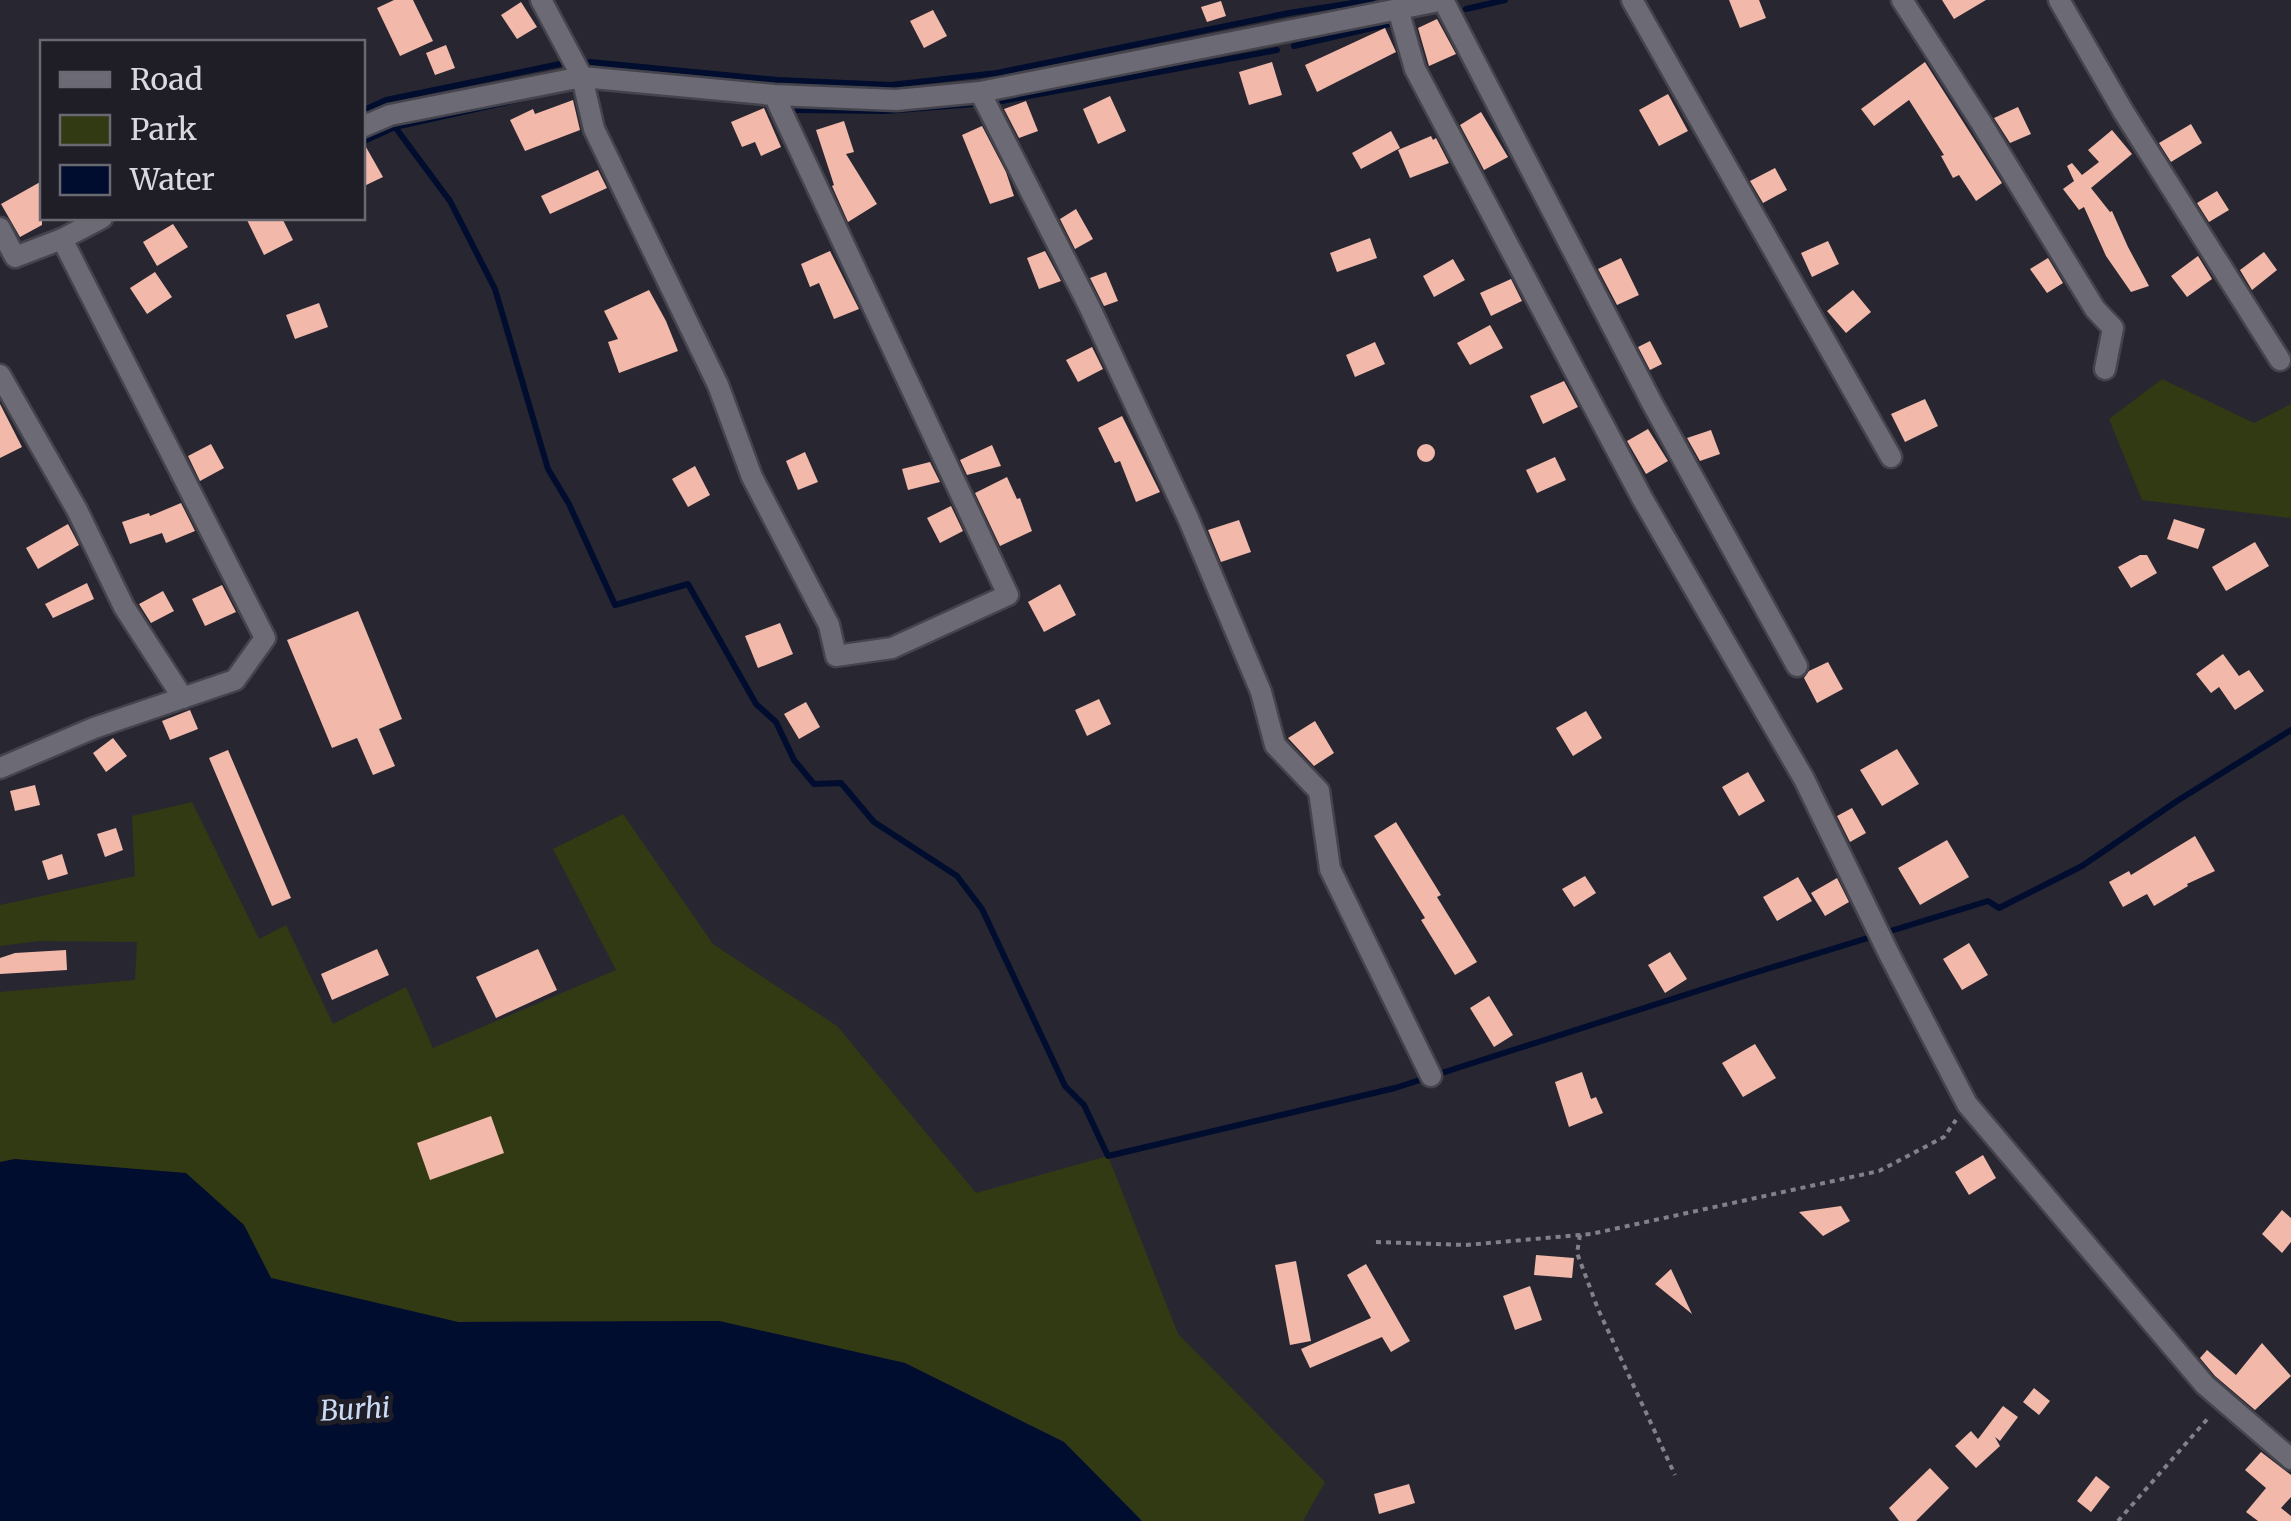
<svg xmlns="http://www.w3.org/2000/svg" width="2291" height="1521" font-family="Merriweather,serif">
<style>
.green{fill:#323a13}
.water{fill:#010d2e}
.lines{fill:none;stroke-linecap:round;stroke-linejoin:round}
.stream{stroke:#010d2e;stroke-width:6}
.building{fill:#f2b8aa}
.minor-casing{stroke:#45444c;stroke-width:25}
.path{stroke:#828189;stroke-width:4;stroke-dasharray:5 5;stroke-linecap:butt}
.minor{stroke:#6b6a75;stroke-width:20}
.labels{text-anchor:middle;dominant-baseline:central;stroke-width:10;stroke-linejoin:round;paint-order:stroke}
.water-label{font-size:28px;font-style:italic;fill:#cbdaf5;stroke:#1f1e27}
</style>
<rect width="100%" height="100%" fill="#282731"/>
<path class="green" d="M 2162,379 L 2254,423 L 2291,404 L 2291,518 L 2142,500 L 2109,419 Z
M 192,802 L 259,939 L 286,925 L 333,1024 L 406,987 L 433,1048 L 616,970 L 553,849 L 623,814 L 713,944 L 837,1026 L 976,1193 L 1108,1156 L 1178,1334 L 1325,1482 L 1303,1521 L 1142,1521 L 1064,1442 L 905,1363 L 719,1321 L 458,1322 L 271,1278 L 244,1225 L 16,1159 L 0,1162 L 0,992 L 135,980 L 137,942 L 39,941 L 0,946 L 0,905 L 135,876 L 132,816 Z"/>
<path class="water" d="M 15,1159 L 186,1173 L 244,1225 L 271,1278 L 458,1322 L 719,1321 L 905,1363 L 1064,1442 L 1142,1521 L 0,1521 L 0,1162 Z"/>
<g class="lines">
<path class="stream" d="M 1466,9 L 1505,0
M 1294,46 L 1389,24
M 590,62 L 778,80 L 891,85 L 997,73 L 1289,13 L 1372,0
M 1002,101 L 1277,50
M 785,107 L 797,110 L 886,111 L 973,104
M 362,111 L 386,100 L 560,64
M 395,127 L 450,201 L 495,289 L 548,469 L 569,504 L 615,605 L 688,584 L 756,704 L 776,722 L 794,760 L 814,784 L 841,783 L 874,822 L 957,876 L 982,909 L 1065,1086 L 1084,1105 L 1108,1156 L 1395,1088 L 1744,976 L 1988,901 L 1999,908 L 2082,866 L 2177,801 L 2291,730
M 362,142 L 395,127 L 525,98"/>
</g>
<path class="building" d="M 394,0 L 413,0 L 433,41 L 400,56 L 377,8 Z
M 1729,0 L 1759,0 L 1766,18 L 1740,28 Z
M 1942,0 L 1986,0 L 1954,19 Z
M 1221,1 L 1226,16 L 1207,22 L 1201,7 Z
M 521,2 L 537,27 L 517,39 L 501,15 Z
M 933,10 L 947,36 L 924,48 L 910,21 Z
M 1437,19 L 1456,54 L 1429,66 L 1418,28 Z
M 1385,28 L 1396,52 L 1317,92 L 1305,65 Z
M 446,45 L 455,68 L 435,75 L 426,53 Z
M 1272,62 L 1282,95 L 1249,105 L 1239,72 Z
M 1925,62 L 2002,183 L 1976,201 L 1959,175 L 1953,178 L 1941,156 L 1944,155 L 1909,100 L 1874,126 L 1861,109 Z
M 1668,94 L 1688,131 L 1659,146 L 1639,110 Z
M 1110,96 L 1126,131 L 1098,144 L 1083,109 Z
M 573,100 L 580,130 L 525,151 L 510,120 L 533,109 L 535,114 Z
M 1026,101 L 1038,131 L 1019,138 L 1004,109 Z
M 2018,107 L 2031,134 L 2010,143 L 1994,118 Z
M 764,108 L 781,147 L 761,156 L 755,142 L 742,147 L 731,122 Z
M 1481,112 L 1508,157 L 1484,170 L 1460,125 Z
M 844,121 L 854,152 L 846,154 L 877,204 L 848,222 L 832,186 L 834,185 L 816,130 Z
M 2191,124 L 2202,143 L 2171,162 L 2159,143 Z
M 982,126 L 1006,172 L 1014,196 L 990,204 L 962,135 Z
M 2112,130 L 2132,154 L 2091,188 L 2110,212 L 2112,211 L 2128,247 L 2149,286 L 2131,292 L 2106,256 L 2084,207 L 2079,210 L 2063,189 L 2074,181 L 2067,166 L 2072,163 L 2082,175 L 2099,162 L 2088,150 Z
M 1391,131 L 1400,148 L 1361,169 L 1352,153 Z
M 1431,136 L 1433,140 L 1436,138 L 1449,163 L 1410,178 L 1398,150 Z
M 362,140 L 383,177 L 362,187 Z
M 1775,168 L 1787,190 L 1763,203 L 1750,181 Z
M 598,170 L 607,188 L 550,214 L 541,196 Z
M 42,181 L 42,225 L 20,237 L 1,204 Z
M 2217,191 L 2229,210 L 2209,222 L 2197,203 Z
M 1076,209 L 1093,239 L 1075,249 L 1060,219 Z
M 246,218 L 282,218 L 293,240 L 264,255 Z
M 173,224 L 188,247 L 157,266 L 143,242 Z
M 1370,238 L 1377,258 L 1337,272 L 1330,253 Z
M 1828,241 L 1839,264 L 1812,277 L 1801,253 Z
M 830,251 L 859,309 L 834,319 L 819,283 L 810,287 L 801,264 Z
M 1045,251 L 1061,281 L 1039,289 L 1027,258 Z
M 2264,252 L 2277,270 L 2252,290 L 2240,270 Z
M 2198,256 L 2212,279 L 2187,297 L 2171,276 Z
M 1621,258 L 1639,295 L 1617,305 L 1598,269 Z
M 2048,258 L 2063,283 L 2047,293 L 2030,269 Z
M 1453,259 L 1465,280 L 1434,297 L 1423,276 Z
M 155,272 L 172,297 L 147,314 L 130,288 Z
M 1106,272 L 1118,301 L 1104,306 L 1090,278 Z
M 1511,279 L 1522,301 L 1491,316 L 1480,293 Z
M 649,290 L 666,321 L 678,351 L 619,373 L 608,342 L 618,339 L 604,311 Z
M 1853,290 L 1871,312 L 1846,333 L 1827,311 Z
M 319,303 L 328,327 L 295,339 L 286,315 Z
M 1490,325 L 1503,348 L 1470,365 L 1457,343 Z
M 1650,341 L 1662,364 L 1650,370 L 1638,347 Z
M 1375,342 L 1385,364 L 1355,377 L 1346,355 Z
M 1092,347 L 1103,369 L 1078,382 L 1066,360 Z
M 1564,381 L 1578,407 L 1543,424 L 1530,396 Z
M 1925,399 L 1938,426 L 1905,442 L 1891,414 Z
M 0,404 L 22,447 L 0,458 Z
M 1122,416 L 1160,492 L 1136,502 L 1120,461 L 1115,463 L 1098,428 Z
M 1648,429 L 1668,461 L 1646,474 L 1627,441 Z
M 1711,430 L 1720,454 L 1700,461 L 1687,438 Z
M 211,444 L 224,468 L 200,481 L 188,456 Z
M1417 453a9 9 0 1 1 18 0a9 9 0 1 1-18 0Z
M 992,445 L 1001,466 L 967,475 L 960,460 Z
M 805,452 L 818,482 L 798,490 L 786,461 Z
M 1555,457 L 1566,480 L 1537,493 L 1526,470 Z
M 930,462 L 940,482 L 908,490 L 902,469 Z
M 695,466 L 710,495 L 688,507 L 672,479 Z
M 1007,477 L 1017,499 L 1020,498 L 1032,531 L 1000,546 L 975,493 Z
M 181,503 L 195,531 L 166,543 L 162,533 L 130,544 L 122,522 L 149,513 L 150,516 Z
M 951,506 L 963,531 L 940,543 L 927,518 Z
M 2174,519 L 2205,529 L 2198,549 L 2167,539 Z
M 1239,520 L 1251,552 L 1221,562 L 1208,530 Z
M 68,524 L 79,545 L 38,569 L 26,548 Z
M 2255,542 L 2269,566 L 2226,591 L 2212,567 Z
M 2140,555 L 2147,555 L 2157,573 L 2131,588 L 2118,567 Z
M 87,583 L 94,599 L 53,618 L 45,604 Z
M 1060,584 L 1076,615 L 1044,632 L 1028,602 Z
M 222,585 L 236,612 L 205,626 L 192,599 Z
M 163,591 L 174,611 L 151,623 L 139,604 Z
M 358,611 L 402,719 L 379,729 L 395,766 L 373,775 L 357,738 L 332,748 L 287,640 Z
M 780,623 L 793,654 L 758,668 L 745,636 Z
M 2223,654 L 2239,676 L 2249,670 L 2264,691 L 2235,710 L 2219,687 L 2211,693 L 2196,674 Z
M 1828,662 L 1843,689 L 1817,703 L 1804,678 L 1809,671 Z
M 1099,699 L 1111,724 L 1087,736 L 1075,710 Z
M 806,702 L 820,727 L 799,739 L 784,714 Z
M 190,710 L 198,729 L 170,740 L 162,721 Z
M 1586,711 L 1602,738 L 1573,756 L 1556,728 Z
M 1315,721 L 1334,753 L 1314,766 L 1288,738 Z
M 113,738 L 127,756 L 106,772 L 93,753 Z
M 1897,749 L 1919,784 L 1882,806 L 1860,770 Z
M 228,750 L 291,898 L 272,906 L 209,758 Z
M 1748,772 L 1765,801 L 1739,816 L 1722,787 Z
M 35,785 L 40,805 L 15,811 L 10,791 Z
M 1852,808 L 1866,833 L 1850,842 L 1837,816 Z
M 1396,822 L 1441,895 L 1437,897 L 1477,962 L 1455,975 L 1421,920 L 1425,918 L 1374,836 Z
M 116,828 L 123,850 L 105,857 L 97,834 Z
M 2195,836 L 2215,871 L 2187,884 L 2188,886 L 2154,906 L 2147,894 L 2123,907 L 2109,882 L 2129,871 L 2131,875 Z
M 1947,840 L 1969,877 L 1920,905 L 1898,868 Z
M 62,854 L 68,874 L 48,880 L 42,861 Z
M 1585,876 L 1596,893 L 1574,907 L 1562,889 Z
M 1798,877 L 1812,901 L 1777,921 L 1763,897 Z
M 1837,878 L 1849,902 L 1825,916 L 1811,893 Z
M 1969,943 L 1988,975 L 1962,990 L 1943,959 Z
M 377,949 L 389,975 L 332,1000 L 321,974 Z
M 538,949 L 557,990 L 496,1018 L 476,977 Z
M 66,950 L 67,970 L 0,974 L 0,958 L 15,953 Z
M 1670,952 L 1687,979 L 1665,993 L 1648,965 Z
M 1489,996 L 1513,1035 L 1494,1047 L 1470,1008 Z
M 1755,1044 L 1776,1078 L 1743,1097 L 1722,1063 Z
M 1582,1072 L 1591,1099 L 1596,1097 L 1603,1113 L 1569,1127 L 1555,1082 Z
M 491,1116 L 504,1153 L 430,1180 L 417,1143 Z
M 1983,1155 L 1996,1178 L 1969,1195 L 1955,1172 Z
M 1841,1206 L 1850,1221 L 1823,1236 L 1799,1212 Z
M 2282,1210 L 2291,1218 L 2291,1242 L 2282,1253 L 2262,1234 Z
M 1536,1255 L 1574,1258 L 1572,1278 L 1534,1275 Z
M 1296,1261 L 1311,1341 L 1290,1345 L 1275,1265 Z
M 1366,1264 L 1410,1341 L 1391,1352 L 1382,1337 L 1310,1368 L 1301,1349 L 1371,1318 L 1347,1275 Z
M 1671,1269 L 1692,1314 L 1655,1284 Z
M 1530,1286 L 1542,1320 L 1515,1330 L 1503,1296 Z
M 2262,1343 L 2291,1376 L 2255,1410 L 2215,1376 L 2200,1358 L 2207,1350 L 2236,1375 Z
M 2034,1388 L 2050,1401 L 2039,1415 L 2023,1402 Z
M 2003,1406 L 2018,1417 L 2000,1441 L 1995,1437 L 2000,1446 L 1976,1468 L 1955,1446 L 1971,1431 L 1978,1439 Z
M 2261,1452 L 2291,1475 L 2291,1497 L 2281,1508 L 2291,1516 L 2291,1521 L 2258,1521 L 2246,1512 L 2266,1488 L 2245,1470 Z
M 1930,1468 L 1949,1488 L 1916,1521 L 1899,1521 L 1889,1508 Z
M 2096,1476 L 2110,1487 L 2091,1512 L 2077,1501 Z
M 1409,1484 L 1415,1503 L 1379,1514 L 1374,1494 Z"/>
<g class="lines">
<defs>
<path id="minor" d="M 541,0 L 582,77 L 594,129 L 718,385 L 752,477 L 829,625 L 836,656 L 892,648 L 1008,595 L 774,95
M 1443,0 L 1652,403 L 1797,666
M 1632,0 L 1891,457
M 1902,0 L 1982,124 L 2095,309 L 2113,328 L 2105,369
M 2059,0 L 2123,111 L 2280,360
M 1398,9 L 1415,69 L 1642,498 L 1804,779 L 1889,954 L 1967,1104 L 2205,1385 L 2291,1459
M 980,92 L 1090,308 L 1188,518 L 1261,692 L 1275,745 L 1319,791 L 1330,869 L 1431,1076
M 362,127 L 390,115 L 582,77 L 774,95 L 896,100 L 980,92 L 1444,0
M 0,228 L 15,257 L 62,239 L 102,218
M 0,375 L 77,510 L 124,607 L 183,698
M 0,768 L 94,728 L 235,680 L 265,638 L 62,239"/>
</defs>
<use href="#minor" class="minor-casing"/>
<path class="path" d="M 1580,1235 L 1577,1253 L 1598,1309 L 1675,1475
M 1376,1242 L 1466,1245 L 1591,1234 L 1879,1171 L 1944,1137 L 1956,1120
M 2118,1521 L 2210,1416"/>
<use href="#minor" class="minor"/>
</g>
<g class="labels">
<g class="water-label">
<text transform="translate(355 1409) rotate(-3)">Burhi</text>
</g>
</g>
<rect x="40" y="40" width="325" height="180" fill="#1f1e27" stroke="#6a6971" stroke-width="2.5"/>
<rect x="60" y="72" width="50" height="15" fill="#6b6a75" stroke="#6a6971" stroke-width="2.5"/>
<text x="130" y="90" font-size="30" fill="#dad9df">Road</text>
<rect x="60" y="115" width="50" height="30" fill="#323a13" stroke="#6a6971" stroke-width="2.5"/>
<text x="130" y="140" font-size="30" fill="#dad9df">Park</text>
<rect x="60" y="165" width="50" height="30" fill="#010d2e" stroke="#6a6971" stroke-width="2.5"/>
<text x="130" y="190" font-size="30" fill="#dad9df">Water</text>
</svg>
